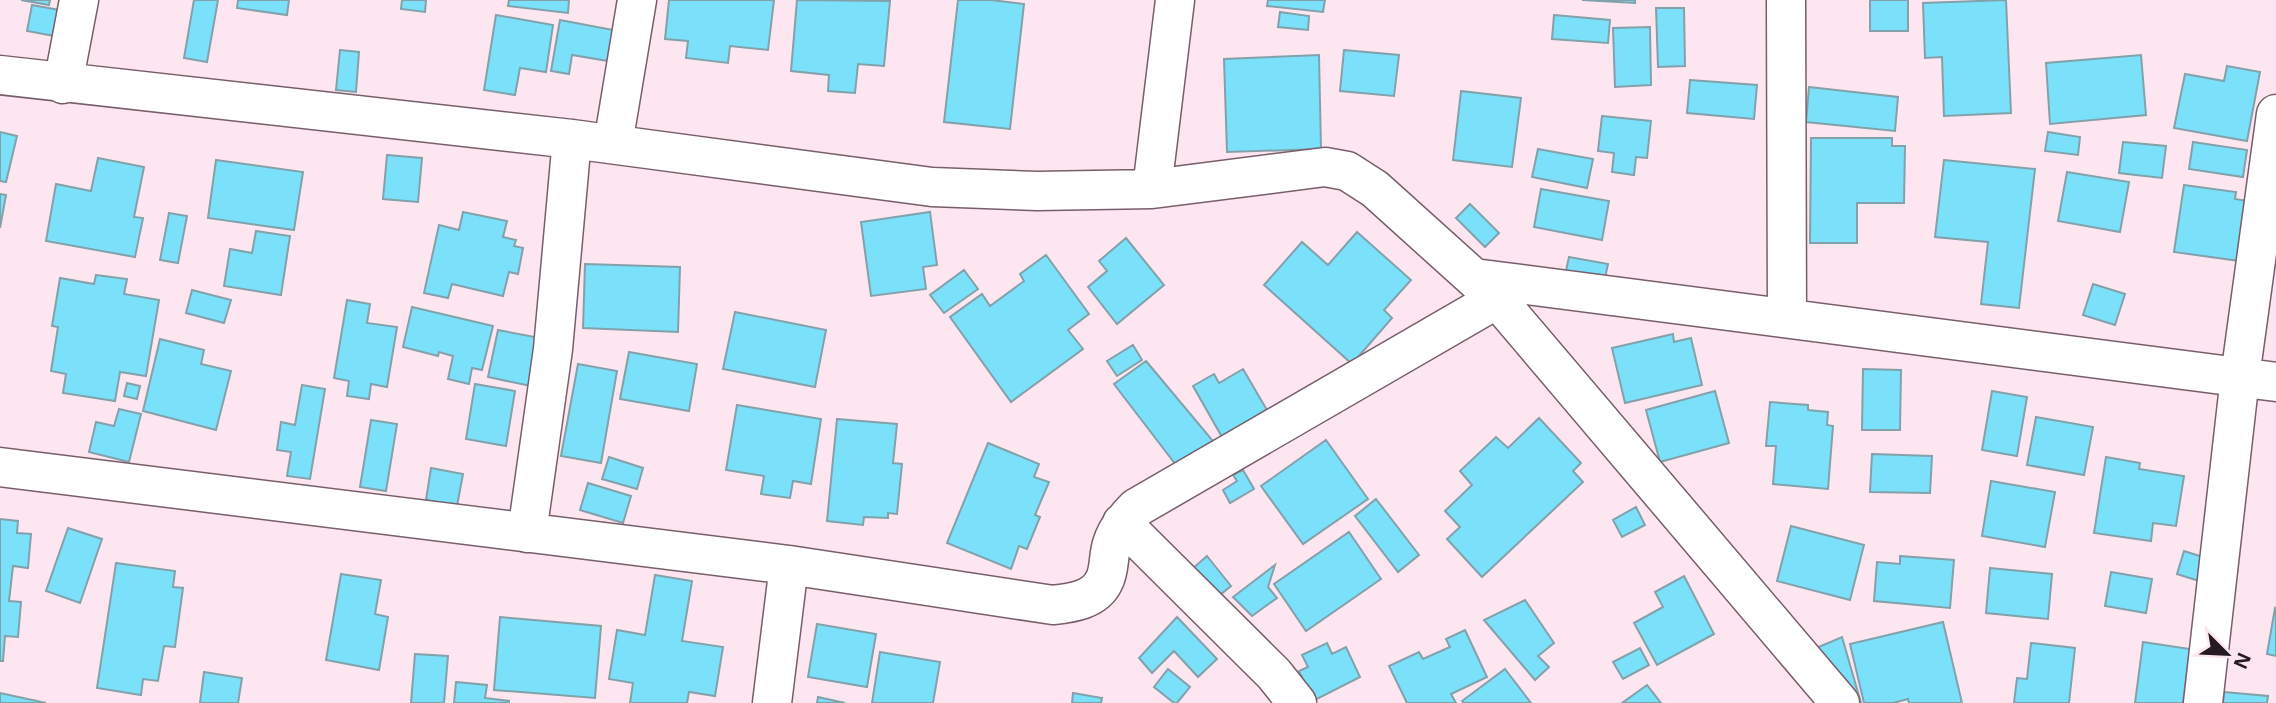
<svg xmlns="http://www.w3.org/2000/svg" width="2276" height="703" font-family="'Open Sans',sans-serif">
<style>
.building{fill:#7be1fb;stroke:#82a1aa;stroke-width:2}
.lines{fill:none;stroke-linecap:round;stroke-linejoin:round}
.minor-casing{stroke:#775e6a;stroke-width:41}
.minor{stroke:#fff;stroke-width:38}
</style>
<rect width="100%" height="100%" fill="#fee6f1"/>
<path class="building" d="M 21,0 L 50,0 L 49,5 Z
M 194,0 L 218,0 L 207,62 L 184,58 Z
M 238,0 L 289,0 L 287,15 L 237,8 Z
M 402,0 L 426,0 L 425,12 L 401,9 Z
M 509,0 L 569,0 L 568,13 L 508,6 Z
M 669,0 L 774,0 L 768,50 L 730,46 L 728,63 L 686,58 L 688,41 L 665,39 Z
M 797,0 L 890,1 L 884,66 L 858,64 L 855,93 L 828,91 L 829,75 L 791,71 Z
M 958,0 L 991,0 L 1024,4 L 1010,129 L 944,122 Z
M 1268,0 L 1325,0 L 1323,12 L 1267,6 Z
M 1582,0 L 1635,0 L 1635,3 Z
M 1870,0 L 1908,0 L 1908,31 L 1870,31 Z
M 2006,0 L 2011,113 L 1944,116 L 1942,57 L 1925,58 L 1923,3 Z
M 32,5 L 65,11 L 60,37 L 27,31 Z
M 1656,8 L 1684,8 L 1685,66 L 1658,67 Z
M 1280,12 L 1309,16 L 1308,30 L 1278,27 Z
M 496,15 L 553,25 L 546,72 L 520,68 L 515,95 L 484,90 Z
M 1554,15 L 1610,20 L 1608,43 L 1552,39 Z
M 560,20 L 613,30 L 608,61 L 572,55 L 569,74 L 551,71 Z
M 1650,27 L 1651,85 L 1615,87 L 1613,28 Z
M 340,50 L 359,52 L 356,92 L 336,90 Z
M 1344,50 L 1399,55 L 1394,96 L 1340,91 Z
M 1319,55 L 1321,149 L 1227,152 L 1224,59 Z
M 2141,55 L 2146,115 L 2050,124 L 2046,63 Z
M 2227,66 L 2260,72 L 2247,141 L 2174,128 L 2185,74 L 2224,81 Z
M 1690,80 L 1757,85 L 1754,119 L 1687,113 Z
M 1809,87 L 1898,97 L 1895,131 L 1806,122 Z
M 1461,91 L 1521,98 L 1512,167 L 1453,160 Z
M 1602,116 L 1651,121 L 1647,158 L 1636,157 L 1634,175 L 1612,172 L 1614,153 L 1598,151 Z
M 0,132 L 17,136 L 6,182 L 0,181 Z
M 2048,132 L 2080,137 L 2078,155 L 2045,151 Z
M 1811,138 L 1892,138 L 1892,146 L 1905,146 L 1904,203 L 1857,203 L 1857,243 L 1810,243 Z
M 2123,142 L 2166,146 L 2162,178 L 2119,173 Z
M 2193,142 L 2247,150 L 2243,177 L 2189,169 Z
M 1538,149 L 1593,159 L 1587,188 L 1532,177 Z
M 387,155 L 422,158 L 418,202 L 383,199 Z
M 98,158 L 144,167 L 134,217 L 143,218 L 135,257 L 46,241 L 56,184 L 91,191 Z
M 216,160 L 303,172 L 294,230 L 208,218 Z
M 1944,160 L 2035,169 L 2019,308 L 1981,304 L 1988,242 L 1935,237 Z
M 2067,172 L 2129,182 L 2120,232 L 2058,221 Z
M 2184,185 L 2236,192 L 2235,199 L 2248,201 L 2240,261 L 2174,252 Z
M 1541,189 L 1609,201 L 1602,240 L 1534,227 Z
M 0,194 L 6,195 L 0,228 Z
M 1470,204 L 1499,233 L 1485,247 L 1456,218 Z
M 463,212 L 507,221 L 503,237 L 516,240 L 514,246 L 523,248 L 518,274 L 509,272 L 503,296 L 452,284 L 448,298 L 424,293 L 439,225 L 459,230 Z
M 930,212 L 937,265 L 923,267 L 926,289 L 871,296 L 861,222 Z
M 169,213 L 187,216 L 178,263 L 160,260 Z
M 256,231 L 290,236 L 281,295 L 224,286 L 230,249 L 252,253 Z
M 1357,232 L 1411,280 L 1384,310 L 1392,318 L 1352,364 L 1264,285 L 1302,242 L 1328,265 Z
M 1126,238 L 1164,285 L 1117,324 L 1088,287 L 1107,271 L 1099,261 Z
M 1046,255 L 1089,314 L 1068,330 L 1083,349 L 1011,402 L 950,317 L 982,294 L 990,306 L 1024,281 L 1020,274 Z
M 1569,257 L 1608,264 L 1604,283 L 1565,275 Z
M 585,264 L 680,267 L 678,332 L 583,328 Z
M 964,270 L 978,289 L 944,313 L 930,295 Z
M 96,275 L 127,279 L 124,294 L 159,300 L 146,376 L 120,372 L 115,401 L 63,393 L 66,374 L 51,371 L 58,327 L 52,326 L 60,278 L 94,284 Z
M 2093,284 L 2125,294 L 2115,325 L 2083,315 Z
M 192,290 L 231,300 L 224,323 L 186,313 Z
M 347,300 L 370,304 L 367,323 L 397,327 L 387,387 L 371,384 L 369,399 L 347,396 L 349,381 L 334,378 Z
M 412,307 L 493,326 L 482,370 L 472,368 L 469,384 L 448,379 L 453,356 L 439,352 L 438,356 L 403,347 Z
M 735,312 L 826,330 L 815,387 L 723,369 Z
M 498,330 L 540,338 L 531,386 L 488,377 Z
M 1673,334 L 1674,342 L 1691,338 L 1702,385 L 1625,403 L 1612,348 Z
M 160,339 L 204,350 L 201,364 L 231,371 L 216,430 L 143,411 Z
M 1133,345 L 1142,360 L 1117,376 L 1107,361 Z
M 629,352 L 697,364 L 689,411 L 620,399 Z
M 1146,361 L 1218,447 L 1176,465 L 1114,384 Z
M 578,364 L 617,371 L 601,463 L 561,456 Z
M 1243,369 L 1271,417 L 1226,444 L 1193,386 L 1214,374 L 1219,383 Z
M 1863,369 L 1901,370 L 1900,430 L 1862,430 Z
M 127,383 L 140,386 L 137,399 L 124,396 Z
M 475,384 L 515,391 L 506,446 L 466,439 Z
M 302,385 L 325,389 L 310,479 L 287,476 L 291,452 L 277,450 L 281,422 L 295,425 Z
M 1715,391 L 1729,443 L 1660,462 L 1646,410 Z
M 1992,391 L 2027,397 L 2017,456 L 1982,450 Z
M 1770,402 L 1808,405 L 1808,410 L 1828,412 L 1827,425 L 1833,426 L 1828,489 L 1773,484 L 1776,446 L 1766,446 Z
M 737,405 L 821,419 L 811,484 L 793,481 L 790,498 L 761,494 L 764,476 L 726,470 Z
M 119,409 L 141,414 L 129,462 L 89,452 L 96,422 L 114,426 Z
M 2036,417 L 2093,427 L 2084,475 L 2027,465 Z
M 1539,418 L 1581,463 L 1573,471 L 1583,482 L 1482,577 L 1447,539 L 1460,527 L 1445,511 L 1472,485 L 1460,471 L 1496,437 L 1508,448 Z
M 837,419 L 897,424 L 893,463 L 902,464 L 897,514 L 888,513 L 888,518 L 864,517 L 863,525 L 827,521 Z
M 371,420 L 397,424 L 386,491 L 360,487 Z
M 1326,440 L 1368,499 L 1303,544 L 1261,486 Z
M 988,443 L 1039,464 L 1034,477 L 1049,482 L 1035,515 L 1040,517 L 1027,549 L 1019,546 L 1011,569 L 947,543 Z
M 1872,454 L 1932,456 L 1930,493 L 1870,492 Z
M 609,457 L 643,468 L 637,489 L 602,479 Z
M 2106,457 L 2140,463 L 2139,469 L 2184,476 L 2176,526 L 2153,523 L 2151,541 L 2094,533 Z
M 431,468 L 463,474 L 457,506 L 426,500 Z
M 1243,470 L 1254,489 L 1230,503 L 1223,490 L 1237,481 L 1233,475 Z
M 1991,481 L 2055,492 L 2045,547 L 1982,536 Z
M 588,483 L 631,496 L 623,523 L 580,510 Z
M 1376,499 L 1419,555 L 1398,572 L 1355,516 Z
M 1636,507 L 1645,525 L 1622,537 L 1613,520 Z
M 0,519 L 18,521 L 17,533 L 31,534 L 28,568 L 13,566 L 9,601 L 21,602 L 18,637 L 5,636 L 3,661 L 0,661 Z
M 1791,526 L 1864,545 L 1850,600 L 1777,581 Z
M 68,528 L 102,539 L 80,603 L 46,591 Z
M 1349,532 L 1381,579 L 1306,631 L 1274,584 Z
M 2184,551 L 2206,558 L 2199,581 L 2177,574 Z
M 1207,556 L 1231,586 L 1215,599 L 1191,570 Z
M 1900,556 L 1954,560 L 1950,608 L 1874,601 L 1877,562 L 1900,564 Z
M 116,563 L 175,571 L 173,587 L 183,588 L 175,647 L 164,646 L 158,681 L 143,679 L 141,695 L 97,688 Z
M 1275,565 L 1268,587 L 1277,598 L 1252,616 L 1233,597 Z
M 1990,568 L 2052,574 L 2048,619 L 1986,613 Z
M 2111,572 L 2152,579 L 2146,613 L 2105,606 Z
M 341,574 L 381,580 L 375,614 L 388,617 L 379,670 L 326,660 Z
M 655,575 L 692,581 L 682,641 L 723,647 L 715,696 L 689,692 L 687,703 L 630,703 L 633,683 L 609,679 L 617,630 L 645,635 Z
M 1684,576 L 1714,634 L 1657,665 L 1634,623 L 1663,607 L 1655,592 Z
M 1525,600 L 1554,643 L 1538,656 L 1549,667 L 1535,680 L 1484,620 Z
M 2275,608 L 2276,609 L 2276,656 L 2267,654 Z
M 500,617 L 601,626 L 595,698 L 494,690 Z
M 1177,617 L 1217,659 L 1198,677 L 1174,651 L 1152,673 L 1139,658 Z
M 1943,622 L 1962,703 L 1909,703 L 1908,699 L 1893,703 L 1864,703 L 1850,644 Z
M 817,624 L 876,634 L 867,687 L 808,677 Z
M 1465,630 L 1487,677 L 1451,694 L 1456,703 L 1407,703 L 1389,666 L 1419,652 L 1423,659 L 1450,647 L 1446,639 Z
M 1842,637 L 1861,703 L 1849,703 L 1814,649 Z
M 2143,642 L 2190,649 L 2183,703 L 2135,703 Z
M 1327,643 L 1332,654 L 1346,647 L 1360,677 L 1313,701 L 1299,671 L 1308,667 L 1302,655 Z
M 2031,643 L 2075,648 L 2069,703 L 2014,703 L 2017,678 L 2027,679 Z
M 1640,648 L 1649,665 L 1623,679 L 1613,662 Z
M 880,652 L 940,662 L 933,703 L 872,703 Z
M 415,654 L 448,656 L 444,703 L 411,703 Z
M 1168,669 L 1190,687 L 1177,703 L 1174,703 L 1154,687 Z
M 1505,669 L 1531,703 L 1464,703 L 1462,701 Z
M 204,672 L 242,678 L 238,703 L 200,703 Z
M 456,682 L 487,685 L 485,698 L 509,701 L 509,703 L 454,703 Z
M 1647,685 L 1661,703 L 1622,703 Z
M 2224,692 L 2268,696 L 2267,703 L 2223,703 Z
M 0,693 L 46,703 L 0,703 Z
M 1073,693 L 1102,698 L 1101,703 L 1072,703 Z
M 818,697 L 845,703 L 817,703 Z"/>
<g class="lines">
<defs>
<path id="minor" d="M 1786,0 L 1787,318
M 0,75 L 572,139 L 932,187 L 1037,191 L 1152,189 L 1325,167 L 1347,171 L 1375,189 L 1497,299 L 1840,703
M 63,84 L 79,0
M 613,144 L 637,0
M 1152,189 L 1175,0
M 1474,278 L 2276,382
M 0,467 L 789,565 L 1053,605 C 1072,603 1095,600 1104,581 C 1110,570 1108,555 1112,544 C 1116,530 1126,518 1136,508 L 1497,299
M 1122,523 L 1274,674 L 1297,703
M 527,533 L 553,349 L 572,139
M 772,703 L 789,565
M 2203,703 L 2240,377 L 2276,114"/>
</defs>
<use href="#minor" class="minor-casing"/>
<use href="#minor" class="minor"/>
</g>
<g transform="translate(2227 654) rotate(114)" stroke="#fee6f1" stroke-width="5" paint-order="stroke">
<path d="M0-5L12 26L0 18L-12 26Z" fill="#251a1f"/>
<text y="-10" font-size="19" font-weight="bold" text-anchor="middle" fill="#251a1f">N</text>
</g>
</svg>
